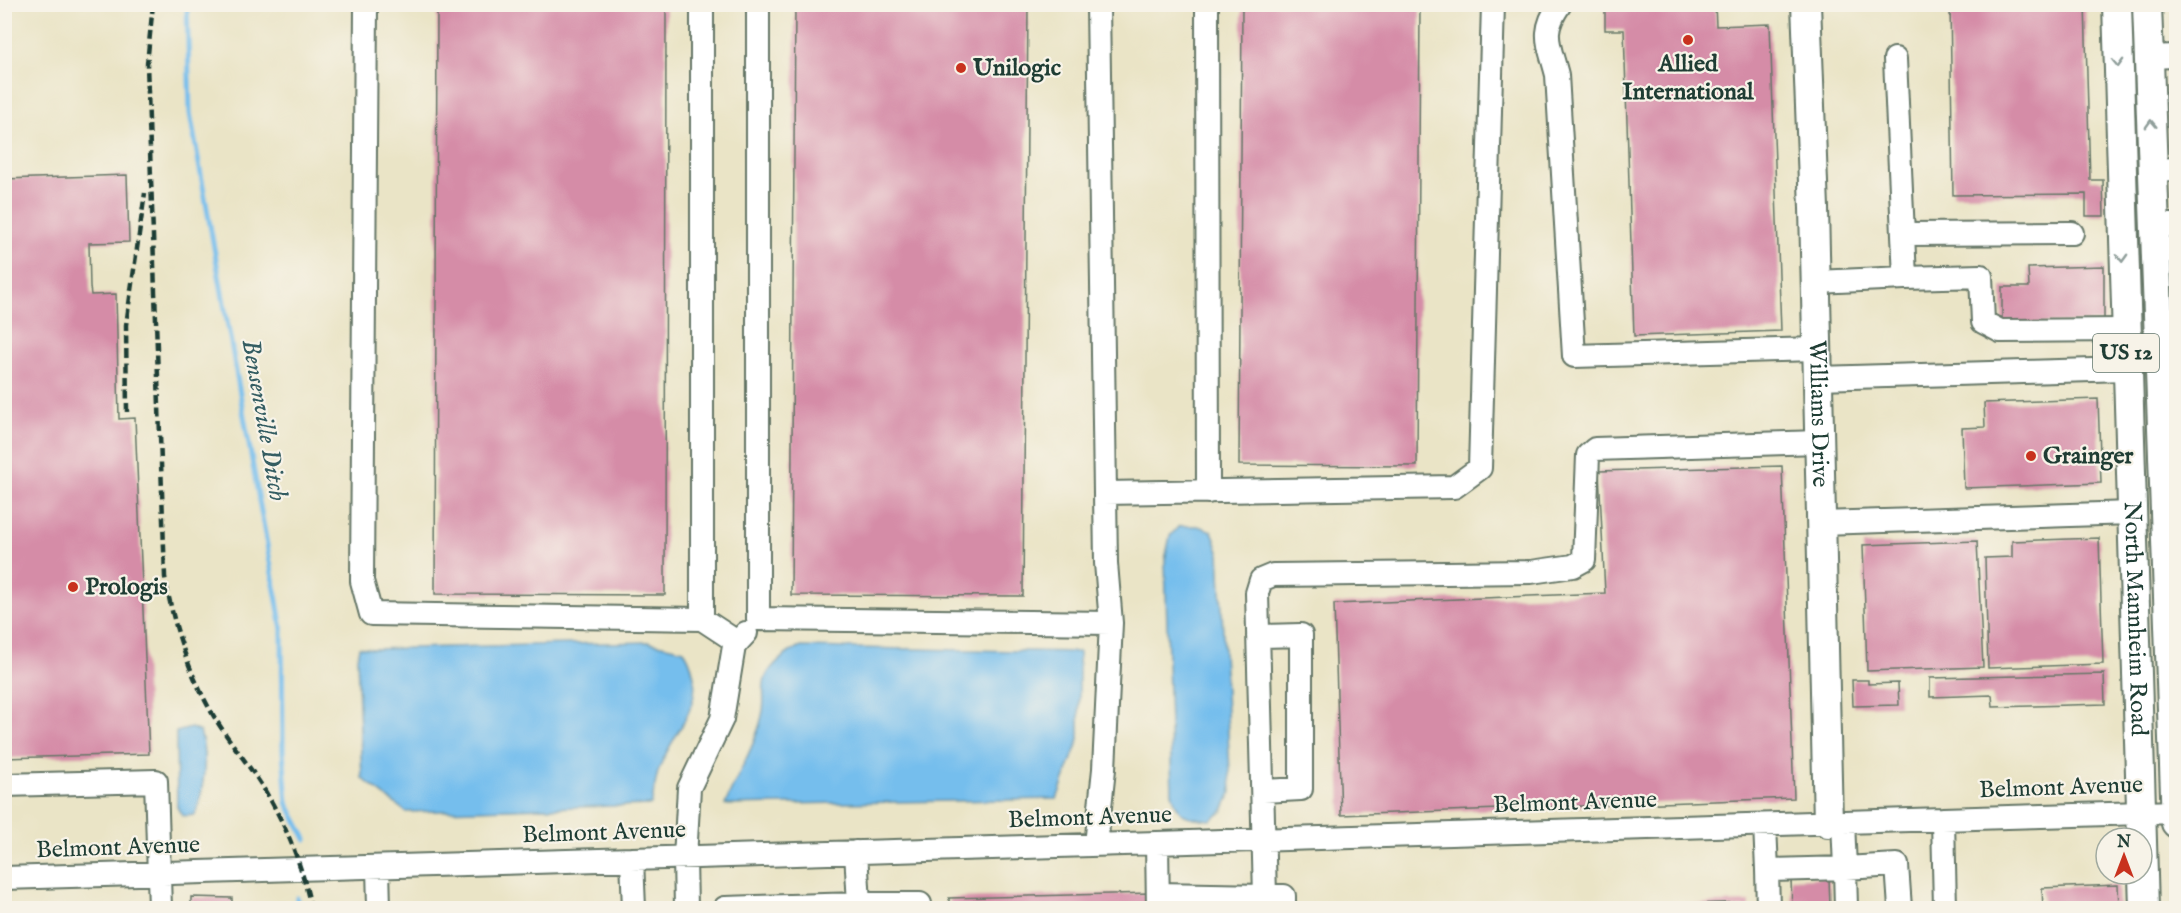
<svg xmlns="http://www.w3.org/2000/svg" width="2181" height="913" font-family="'IM FELL English',serif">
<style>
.water{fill:#75beed;stroke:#4a7e90;stroke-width:1.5}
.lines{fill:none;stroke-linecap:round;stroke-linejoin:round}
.stream{stroke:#75beed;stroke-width:5}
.building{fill:#d58ca7}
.minor-casing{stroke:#667767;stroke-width:26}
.major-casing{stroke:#667767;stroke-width:32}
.minor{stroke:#fff;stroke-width:22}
.major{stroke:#fff;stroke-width:28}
.rail{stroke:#1f3d34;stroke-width:4.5;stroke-dasharray:9 4.5;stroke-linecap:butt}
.oneway{stroke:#8f9e9a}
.poi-dot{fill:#c8321e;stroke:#f7f3e8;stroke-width:2}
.labels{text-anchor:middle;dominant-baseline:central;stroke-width:4.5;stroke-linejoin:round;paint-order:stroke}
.shield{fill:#f7f3e8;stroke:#60746a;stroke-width:1.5}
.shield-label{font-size:22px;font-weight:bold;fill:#1f3d34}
.poi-label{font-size:24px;font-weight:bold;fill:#1f3d34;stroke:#f7f3e8;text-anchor:start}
.street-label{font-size:24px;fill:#1f3d34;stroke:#f7f3e8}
.water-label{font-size:26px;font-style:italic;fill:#345d62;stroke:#f7f3e8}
</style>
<rect width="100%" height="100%" fill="#f7f3e8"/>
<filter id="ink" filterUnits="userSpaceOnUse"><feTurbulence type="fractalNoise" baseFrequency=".0167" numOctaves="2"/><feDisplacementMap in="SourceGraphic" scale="12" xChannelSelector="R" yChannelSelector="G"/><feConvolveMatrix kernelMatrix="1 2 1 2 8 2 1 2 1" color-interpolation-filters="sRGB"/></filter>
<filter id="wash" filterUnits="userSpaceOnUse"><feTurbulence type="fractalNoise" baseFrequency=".008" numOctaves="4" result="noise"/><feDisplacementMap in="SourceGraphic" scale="24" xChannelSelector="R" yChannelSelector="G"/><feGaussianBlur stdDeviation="1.35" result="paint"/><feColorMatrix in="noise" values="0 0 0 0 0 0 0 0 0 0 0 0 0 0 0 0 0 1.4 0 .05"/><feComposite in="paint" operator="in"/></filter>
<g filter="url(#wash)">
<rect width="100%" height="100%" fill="#eae4c6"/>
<path class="water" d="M 1179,526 L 1198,526 L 1212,531 L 1219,552 L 1231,793 L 1222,812 L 1210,820 C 1187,817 1179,819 1172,793 L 1165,560 L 1170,536 Z
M 648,642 L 684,650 C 713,700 676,725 659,769 C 655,780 654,794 651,805 L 406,812 L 362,778 L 357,658 L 359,647 L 373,649 Z
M 798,647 L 1079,652 L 1079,739 L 1057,799 L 725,805 C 737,774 757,744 763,711 C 765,701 762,688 765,679 C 771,664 785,655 798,647 Z
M 191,728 L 200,732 C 208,757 204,791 195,815 L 183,816 L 177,807 L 176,732 Z"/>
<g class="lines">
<path class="stream" d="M 187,4 L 190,113 L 282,629 L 283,751 L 287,803 L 306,839
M 297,898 L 297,908"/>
</g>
<g id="blocks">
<path class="building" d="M 437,4 L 666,4 L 665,595 L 435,594 Z
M 795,4 L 1028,4 L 1023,596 L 791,595 Z
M 1242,4 L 1420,4 L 1417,466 L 1239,465 Z
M 1605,4 L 1715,4 L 1716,26 L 1770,24 L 1781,331 L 1634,336 L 1624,30 L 1605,30 Z
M 1950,4 L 2085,4 L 2090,180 L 2103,180 L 2104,216 L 2086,216 L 2086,194 L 1953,195 Z
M 127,175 L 129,242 L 89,243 L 90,287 L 91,295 L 116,294 L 119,419 L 135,418 L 149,754 L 4,758 L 4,179 Z
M 2104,266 L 2104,322 L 2002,325 L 2002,287 L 2029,287 L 2028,268 Z
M 2098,399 L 2101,483 L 1964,488 L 1962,428 L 1985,427 L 1984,403 Z
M 1782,466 L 1794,798 L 1341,815 L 1334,604 L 1605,593 L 1599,471 Z
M 2099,538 L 2103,664 L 1988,668 L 1985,558 L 2012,557 L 2012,541 Z
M 1977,541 L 1983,667 L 1867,671 L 1863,545 Z
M 2104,674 L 2105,704 L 1993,707 L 1992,695 L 1930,697 L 1930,678 Z
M 1852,680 L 1868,680 L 1868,684 L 1898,683 L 1899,705 L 1853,706 Z
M 1829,877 L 1830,908 L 1792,908 L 1791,879 Z
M 2118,885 L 2119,908 L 2043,908 L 2042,888 Z
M 1152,893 L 1152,908 L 949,908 L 949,898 Z
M 191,897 L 232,898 L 232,908 L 191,908 Z
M 1749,902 L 1749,908 L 1665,908 L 1665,905 Z"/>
</g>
</g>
<g filter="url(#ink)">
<use href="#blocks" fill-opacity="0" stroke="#667767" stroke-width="1.5"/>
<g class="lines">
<defs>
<path id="minor" d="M 366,4 L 362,581 L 371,614 L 702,619 L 737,642
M 702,4 L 702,619
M 758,4 L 758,619 L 1111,623
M 1207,4 L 1208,492
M 1560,4 C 1540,33 1549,43 1557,75 L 1574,356 L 1817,349
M 2149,57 L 2176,56
M 2153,170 L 2176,169
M 2155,225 L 2176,225
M 1903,234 L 2072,233
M 1905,278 L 1981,276 L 1983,322 L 2000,331 L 2125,330
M 1816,282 L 1905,278 L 1895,59
M 2158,319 L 2176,318
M 1818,378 L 2126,369
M 1105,493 L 1454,487 L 1480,468 L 1493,4
M 1821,523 L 2131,513
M 1258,636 L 1301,635 L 1301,789 L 1263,791
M 4,785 L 156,781 L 160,908
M 1943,819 L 1945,908
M 1843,822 L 1845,868 L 1897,865 L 1900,908
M 1765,825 L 1767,870
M 1157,843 L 1158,908
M 1096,845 L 1104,769 L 1111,623 L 1106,563 L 1098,4
M 632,859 L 634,908
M 378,867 L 379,908
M 4,878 L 2176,812
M 1158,894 L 1265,896
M 859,904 L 920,904
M 686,908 L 685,858 L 689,788 L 722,719 L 734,646 L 746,633
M 725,908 L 859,904 L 856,852
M 1284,908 L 1284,896 L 1265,896 L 1257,593 L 1261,580 L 1273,575 L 1531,572 L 1573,566 L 1584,560 L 1588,455 L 1595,449 L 1819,442
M 1768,908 L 1767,870 L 1845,868 L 1846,908"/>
<g id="major">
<path id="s1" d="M 1806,4 L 1814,208 L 1828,823"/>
<path id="s2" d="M 2117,4 L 2144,908"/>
<path d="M 2147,4 L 2176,823"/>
</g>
</defs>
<use href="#minor" class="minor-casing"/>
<use href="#major" class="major-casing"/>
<use href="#minor" class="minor"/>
<use href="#major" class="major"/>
<path class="rail" d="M 153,4 L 147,64 L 165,577 C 173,623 186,665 208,706 C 223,734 245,759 262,786 C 286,824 302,865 311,908
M 127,412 L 126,325 L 145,193"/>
</g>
<defs><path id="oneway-chevron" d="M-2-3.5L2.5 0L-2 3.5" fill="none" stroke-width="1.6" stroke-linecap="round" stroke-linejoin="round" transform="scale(1.5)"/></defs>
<g class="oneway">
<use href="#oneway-chevron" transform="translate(2118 63) rotate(88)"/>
<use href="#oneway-chevron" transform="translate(2151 124) rotate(-92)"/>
<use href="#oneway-chevron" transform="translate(2122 258) rotate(88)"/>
</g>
</g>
<g class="poi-dot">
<circle cx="1688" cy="40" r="6"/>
<circle cx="961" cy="68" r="6"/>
<circle cx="2031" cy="456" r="6"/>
<circle cx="73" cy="587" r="6"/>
</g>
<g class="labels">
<rect class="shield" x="2093" y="334" width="66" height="38" rx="4.5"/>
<g class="shield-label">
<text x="2126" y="353">US 12</text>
</g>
<g class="poi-label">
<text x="1688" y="64" text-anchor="middle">Allied<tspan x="1688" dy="28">International</tspan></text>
<text x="973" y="68">Unilogic</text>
<text x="2043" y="456">Grainger</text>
<text x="85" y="587">Prologis</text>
</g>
<g class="street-label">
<text stroke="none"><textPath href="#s1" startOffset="410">Williams Drive</textPath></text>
<text stroke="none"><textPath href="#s2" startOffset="615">North Mannheim Road</textPath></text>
<text transform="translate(2061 788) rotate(-2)">Belmont Avenue</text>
<text transform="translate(1575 803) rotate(-2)">Belmont Avenue</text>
<text transform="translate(1090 818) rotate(-2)">Belmont Avenue</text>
<text transform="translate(604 833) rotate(-2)">Belmont Avenue</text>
<text transform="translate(118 848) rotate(-2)">Belmont Avenue</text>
</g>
<g class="water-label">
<text transform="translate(264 420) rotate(80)">Bensenville Ditch</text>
</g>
</g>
<rect width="2181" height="913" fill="none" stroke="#f7f3e8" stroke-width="24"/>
<g transform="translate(2124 856)"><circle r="28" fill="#f7f3e8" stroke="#a1aaa0" stroke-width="1.5"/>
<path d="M0-4.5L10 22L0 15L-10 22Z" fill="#c8321e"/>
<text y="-9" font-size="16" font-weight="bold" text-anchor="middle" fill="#1f3d34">N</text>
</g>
</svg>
